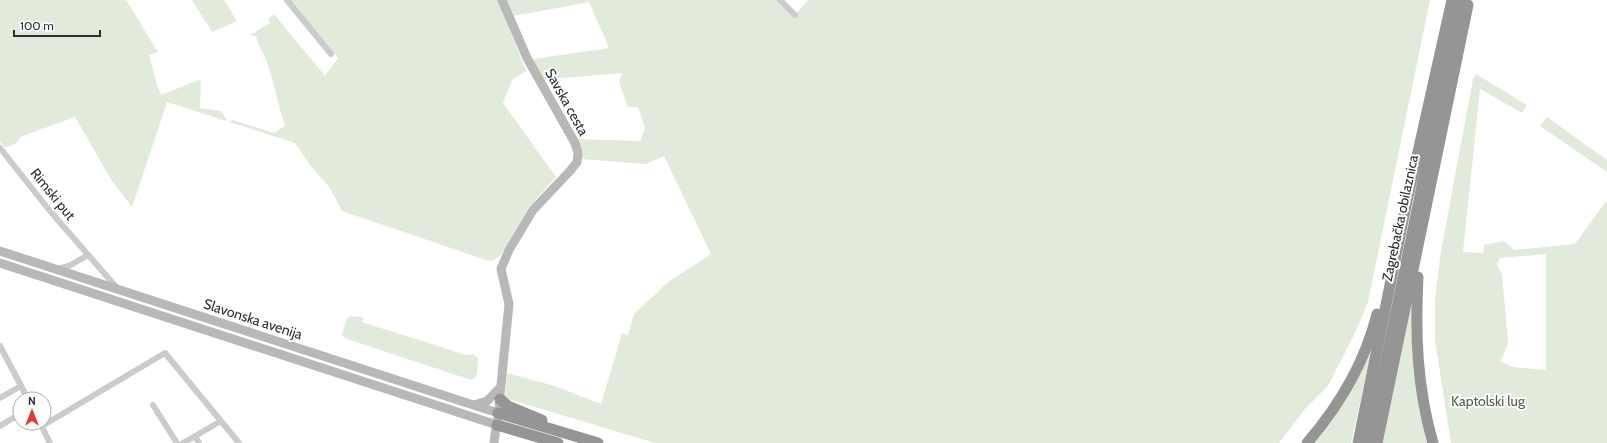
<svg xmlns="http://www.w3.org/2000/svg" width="1607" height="443" font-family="Cabin,sans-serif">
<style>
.green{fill:#e2eadc;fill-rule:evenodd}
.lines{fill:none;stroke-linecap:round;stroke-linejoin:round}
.street{stroke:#cbcbcb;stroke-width:6}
.secondary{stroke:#b8b8b8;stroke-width:9}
.highway{stroke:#959595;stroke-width:11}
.labels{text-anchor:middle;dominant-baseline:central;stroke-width:4;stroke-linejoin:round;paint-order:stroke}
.street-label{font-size:14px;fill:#2e2e2e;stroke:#fff}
.park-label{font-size:14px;fill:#4d663e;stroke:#fff}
</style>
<rect width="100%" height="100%" fill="#fff"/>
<path class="green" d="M 0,0 L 126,0 L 158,52 L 149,55 L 157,85 L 161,95 L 201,79 L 200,108 L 221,111 L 228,122 L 233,120 L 274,133 L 285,126 C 278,105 274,83 267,62 C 264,53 258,46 256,36 L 250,35 L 270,23 L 268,19 L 274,14 L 325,76 L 338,58 L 290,0 L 498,0 L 526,71 L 512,80 L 503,103 L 556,177 L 529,207 L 500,256 L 492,261 L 486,260 L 342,211 L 330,188 L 310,165 L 295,143 L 167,102 L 132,207 L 112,181 L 75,117 L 20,137 L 19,141 L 13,145 L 5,147 L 0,142 Z
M 192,0 L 224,0 L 237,21 L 212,32 Z
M 507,0 L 778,0 L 794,16 L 808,0 L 1430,0 L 1368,302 L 1357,329 L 1328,386 L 1305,409 L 1279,443 L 655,443 L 505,398 L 507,373 L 555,386 L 601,404 L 622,333 L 628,335 L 634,314 L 668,282 L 711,254 L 664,156 L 646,164 L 581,159 L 578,139 L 640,141 L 645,128 L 638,107 L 628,107 L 619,82 L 622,73 L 543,80 L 533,59 L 609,48 L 589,2 L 514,16 Z
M 1476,74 L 1527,105 L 1522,113 L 1480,89 L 1463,252 L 1483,253 L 1484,245 L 1504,241 L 1514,250 L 1575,244 L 1607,200 L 1607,443 L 1451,443 L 1435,340 L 1435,299 L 1441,251 L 1473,79 ZM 1546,254 L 1546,370 L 1513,367 L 1501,361 L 1508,343 L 1502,274 L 1497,265 L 1500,258 Z
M 1547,117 L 1607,160 L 1607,172 L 1540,126 Z
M 1412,293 L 1429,443 L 1382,443 Z
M 351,316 L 363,317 L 362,322 L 466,355 L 473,354 L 478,358 L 477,374 L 474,379 L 471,380 L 344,338 L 342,335 L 347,318 Z
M 1372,348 L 1351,443 L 1311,443 Z"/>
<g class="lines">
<path class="street" d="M 287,0 L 331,54
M 780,0 L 795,15
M 0,148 L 50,211 L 117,288
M 57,269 L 69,266 L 88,255
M 0,346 L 28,399
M 0,398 L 21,386
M 153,405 L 177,443
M 40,423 L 50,443
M 0,426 L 20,414
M 42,426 L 165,353 L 239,443
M 195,436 L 199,443
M 183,443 L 221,421"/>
<path class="secondary" d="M 0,251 L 498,413
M 0,263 L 497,425
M 474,405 L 487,401 L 501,387
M 499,405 L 509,304 L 501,269 L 509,250 L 533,210 L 570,171 L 577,162 L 578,153 L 575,143 L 527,58 L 502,0
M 494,443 L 497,420"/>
<path class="highway" d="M 1418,277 C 1415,334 1417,388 1433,443
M 500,399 L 508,406 L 542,420
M 498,413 L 598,443
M 497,425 L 558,443
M 1307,443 C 1339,406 1365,362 1377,314
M 1358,443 L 1407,201 L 1452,0
M 1369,443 L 1439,103 L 1463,0
M 1377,443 L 1468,5"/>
</g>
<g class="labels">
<g class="street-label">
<text transform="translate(567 102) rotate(61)">Savska cesta</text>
<text transform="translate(53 194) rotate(51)">Rimski put</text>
<text transform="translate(1400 218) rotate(-78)">Zagrebačka obilaznica</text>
<text transform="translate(253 319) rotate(18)">Slavonska avenija</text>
</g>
<g class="park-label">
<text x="1488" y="401">Kaptolski lug</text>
</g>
</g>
<g transform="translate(32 411)"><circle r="19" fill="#ffffff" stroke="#ababab"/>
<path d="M0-3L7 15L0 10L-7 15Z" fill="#da3d3b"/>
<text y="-6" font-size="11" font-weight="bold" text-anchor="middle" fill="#2e2e2e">N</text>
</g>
<path d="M14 30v6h86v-6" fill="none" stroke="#2e2e2e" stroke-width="2"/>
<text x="20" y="30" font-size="12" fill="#2e2e2e" stroke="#ffffff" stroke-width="3" paint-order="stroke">100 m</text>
</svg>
